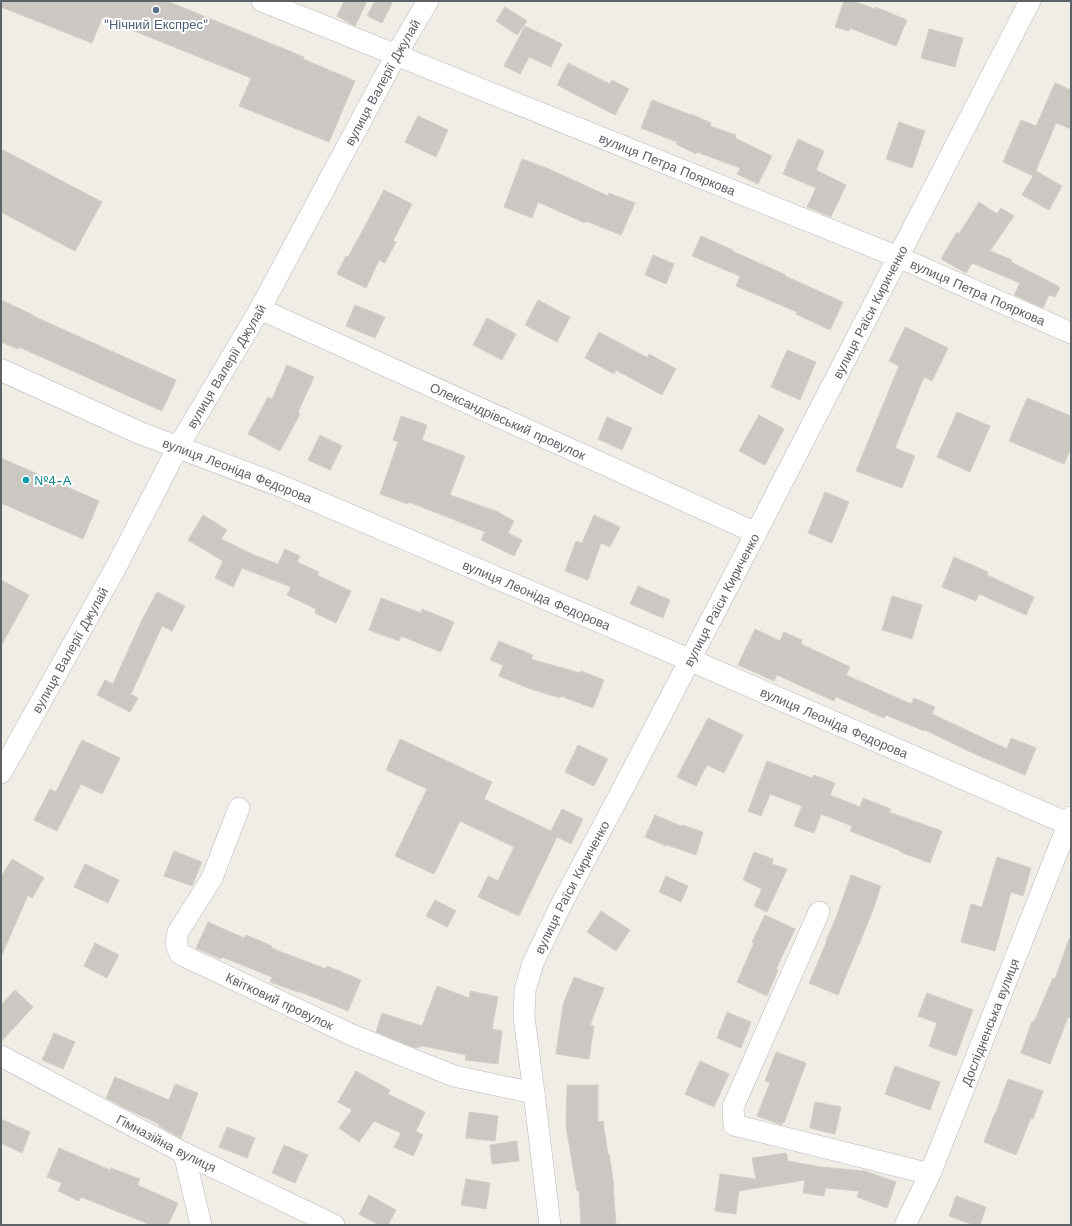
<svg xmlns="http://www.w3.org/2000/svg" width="1072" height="1226" font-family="'Work Sans',sans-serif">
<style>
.building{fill:#cbc8c3;stroke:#d4cfc4}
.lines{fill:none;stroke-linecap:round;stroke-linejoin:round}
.minor-casing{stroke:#b6b8bc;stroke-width:22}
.tertiary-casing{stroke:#b6b8bc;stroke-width:23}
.minor{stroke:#fff;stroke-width:21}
.tertiary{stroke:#fff;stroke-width:22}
.service-dot{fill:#5c6f8a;stroke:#fff;stroke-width:1.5}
.culture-dot{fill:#0f9aa8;stroke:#fff;stroke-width:1.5}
.labels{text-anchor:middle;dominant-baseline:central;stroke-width:4;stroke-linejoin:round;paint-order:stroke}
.service-label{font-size:13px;fill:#4e5e75;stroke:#fff}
.street-label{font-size:13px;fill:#5d6266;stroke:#fff}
.culture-label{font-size:13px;fill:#0d838f;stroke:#fff;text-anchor:start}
</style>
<rect width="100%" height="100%" fill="#f0ede6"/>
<path class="building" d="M 1,1 L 167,1 L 304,57 L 303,59 L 355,81 L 329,142 L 239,106 L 251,78 L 102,18 L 92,43 L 1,7 Z
M 344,1 L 367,1 L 355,26 L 337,16 Z
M 375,1 L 393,1 L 382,23 L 367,16 Z
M 844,1 L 853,1 L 875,9 L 875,7 L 907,20 L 896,46 L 850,28 L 849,31 L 835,27 Z
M 505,7 L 527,21 L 517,35 L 496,21 Z
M 525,26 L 562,44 L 551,67 L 529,57 L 520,74 L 504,66 Z
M 929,29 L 963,38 L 955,67 L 921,58 Z
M 568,63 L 610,84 L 612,80 L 629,89 L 615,115 L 557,85 Z
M 1055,83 L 1071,90 L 1071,129 L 1056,123 L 1034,175 L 1036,171 L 1062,186 L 1049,210 L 1022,195 L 1033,176 L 1003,162 L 1021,120 L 1036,126 Z
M 652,100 L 691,115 L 691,114 L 711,123 L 710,126 L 736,135 L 735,138 L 772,156 L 758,184 L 737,174 L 740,168 L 697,152 L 696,154 L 676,144 L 677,142 L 641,128 Z
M 418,116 L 448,130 L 436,157 L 405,142 Z
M 899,122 L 925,131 L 912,168 L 886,159 Z
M 798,139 L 824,151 L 816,170 L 846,185 L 831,217 L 807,207 L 816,188 L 783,174 Z
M 1,149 L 102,202 L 75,251 L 1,212 Z
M 522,159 L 549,169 L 608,196 L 609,193 L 635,203 L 621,235 L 586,221 L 585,223 L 538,202 L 532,218 L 504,207 Z
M 384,190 L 412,204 L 393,241 L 396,242 L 385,263 L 379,260 L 366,288 L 337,274 L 346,256 L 348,257 L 365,226 Z
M 979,202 L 997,214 L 1001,208 L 1014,216 L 990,251 L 1012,260 L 1011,262 L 1060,287 L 1055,297 L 1049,295 L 1043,308 L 1014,295 L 1020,283 L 972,263 L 966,273 L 941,259 L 957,232 L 959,234 Z
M 701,236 L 733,250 L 732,251 L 786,275 L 785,276 L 843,302 L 830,330 L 796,314 L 797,312 L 736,286 L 740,276 L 692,256 Z
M 653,255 L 674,264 L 666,284 L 645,275 Z
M 1,300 L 33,315 L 33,316 L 176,380 L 162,411 L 19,347 L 18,349 L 1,342 Z
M 538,300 L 570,317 L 557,342 L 525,325 Z
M 355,305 L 385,317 L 375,338 L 346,326 Z
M 487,318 L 516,334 L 502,360 L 473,345 Z
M 905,327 L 948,348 L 932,381 L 924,377 L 895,448 L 915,456 L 902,488 L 856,471 L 899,366 L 889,361 Z
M 599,332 L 648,358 L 649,354 L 676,369 L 662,395 L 616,370 L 614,374 L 585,358 Z
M 787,350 L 816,362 L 800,400 L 771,387 Z
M 287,365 L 314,377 L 298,412 L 300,414 L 280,451 L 248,434 L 268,397 L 272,399 Z
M 1027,398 L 1071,416 L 1071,448 L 1064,464 L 1009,441 Z
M 957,412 L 990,426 L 970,472 L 937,457 Z
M 759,415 L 784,429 L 765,465 L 739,451 Z
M 401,416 L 427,425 L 422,440 L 465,456 L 450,495 L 496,511 L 514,521 L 508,533 L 522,540 L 514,556 L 481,540 L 485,532 L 409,502 L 408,504 L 380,494 L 398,442 L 393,440 Z
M 607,417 L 632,428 L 622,450 L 598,439 Z
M 320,435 L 342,446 L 330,470 L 308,460 Z
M 1,458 L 99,501 L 83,539 L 1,503 Z
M 825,492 L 849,502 L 832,543 L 808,533 Z
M 203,515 L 227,530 L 221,539 L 254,555 L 278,564 L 285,549 L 300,556 L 297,562 L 319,572 L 317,575 L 351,591 L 336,623 L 315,613 L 316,609 L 287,595 L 291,587 L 242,568 L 233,587 L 215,578 L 223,561 L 188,540 Z
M 594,515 L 620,527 L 610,547 L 601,543 L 588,580 L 565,571 L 576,541 L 582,543 Z
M 954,557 L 988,572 L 987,575 L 1034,597 L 1026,615 L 979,594 L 976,601 L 942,587 Z
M 1,580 L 29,595 L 1,646 Z
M 638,586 L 670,600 L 663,618 L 630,604 Z
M 157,592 L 185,606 L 172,631 L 162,626 L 131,694 L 138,698 L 130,712 L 97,695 L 105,680 L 113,684 L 141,622 Z
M 892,596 L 922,605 L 912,639 L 882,630 Z
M 381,598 L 421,613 L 422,609 L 454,622 L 441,652 L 401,636 L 399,641 L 369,630 Z
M 755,629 L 780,641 L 784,632 L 802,640 L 801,644 L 850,667 L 846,675 L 911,704 L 914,698 L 935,707 L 932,714 L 1007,749 L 1011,738 L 1036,748 L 1025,775 L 977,755 L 925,730 L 924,731 L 886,715 L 884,718 L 836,697 L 834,701 L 777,675 L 774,681 L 738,665 Z
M 499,641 L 533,655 L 531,659 L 580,673 L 581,671 L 604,680 L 593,708 L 561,696 L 560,698 L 528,688 L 499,676 L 503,665 L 490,660 Z
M 708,718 L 743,735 L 724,773 L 707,765 L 696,786 L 677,777 Z
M 400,739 L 492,782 L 484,799 L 551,831 L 562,809 L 583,819 L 571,844 L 557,837 L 519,916 L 478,897 L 488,876 L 498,881 L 514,847 L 460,821 L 434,874 L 395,856 L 427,789 L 386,770 Z
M 82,740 L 120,758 L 102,794 L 81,784 L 57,831 L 34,820 L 50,789 L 56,792 Z
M 578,745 L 608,759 L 594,786 L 565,772 Z
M 767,761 L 812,778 L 814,775 L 835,783 L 830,795 L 860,807 L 863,798 L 891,809 L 889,812 L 942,831 L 930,863 L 900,852 L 901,851 L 850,831 L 852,826 L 821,814 L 814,833 L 794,826 L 802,806 L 770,794 L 761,816 L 748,811 Z
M 655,815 L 681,826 L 682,825 L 703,832 L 696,855 L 667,845 L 666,846 L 645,837 Z
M 174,851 L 202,862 L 192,886 L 164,876 Z
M 754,852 L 773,859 L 772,864 L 787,869 L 767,912 L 754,906 L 762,889 L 743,880 Z
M 997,857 L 1031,868 L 1023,896 L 1011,892 L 995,951 L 961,942 L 971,904 L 982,907 Z
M 12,859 L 44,878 L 32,898 L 28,895 L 1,957 L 1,877 Z
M 85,864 L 119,880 L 108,903 L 74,887 Z
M 851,875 L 881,886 L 871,915 L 838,995 L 809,983 L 827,941 L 826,941 L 837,915 Z
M 666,876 L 688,886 L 681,902 L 659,892 Z
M 435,900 L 456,911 L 447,927 L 426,916 Z
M 601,911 L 630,930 L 616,951 L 587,932 Z
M 765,915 L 795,929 L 776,969 L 778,970 L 767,996 L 737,982 L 754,943 L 752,942 Z
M 208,922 L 244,938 L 246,935 L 272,946 L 271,948 L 326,969 L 327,966 L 361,980 L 348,1011 L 298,991 L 298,992 L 270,982 L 272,977 L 222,957 L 221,959 L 196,948 Z
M 1069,939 L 1071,939 L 1071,1018 L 1068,1017 L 1050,1064 L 1021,1053 L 1032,1021 L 1034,1022 L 1053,978 L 1055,979 Z
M 95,943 L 119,955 L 107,978 L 84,966 Z
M 574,977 L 604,988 L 590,1025 L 594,1026 L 589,1059 L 556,1054 L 563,1005 Z
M 437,986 L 469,998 L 470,991 L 498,997 L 492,1029 L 502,1031 L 498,1064 L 465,1060 L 466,1055 L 423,1046 L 415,1048 L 376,1032 L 382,1013 L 422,1026 Z
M 15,990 L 33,1007 L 1,1042 L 1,1005 Z
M 927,993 L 973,1010 L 956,1056 L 929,1046 L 937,1023 L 918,1016 Z
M 727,1012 L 751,1022 L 741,1048 L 717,1038 Z
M 54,1033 L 75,1042 L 63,1069 L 42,1060 Z
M 776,1052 L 806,1063 L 784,1123 L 781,1122 L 782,1125 L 757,1116 L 770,1083 L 765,1081 Z
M 700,1061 L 729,1074 L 714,1107 L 685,1094 Z
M 895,1066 L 940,1082 L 930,1110 L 885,1094 Z
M 356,1071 L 390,1090 L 388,1094 L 425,1112 L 416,1131 L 423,1135 L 413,1156 L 394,1147 L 401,1133 L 374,1121 L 359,1142 L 339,1128 L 352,1110 L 338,1102 Z
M 115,1077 L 169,1100 L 175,1084 L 198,1093 L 181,1138 L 159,1126 L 159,1124 L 129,1110 L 106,1098 Z
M 1008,1079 L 1043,1091 L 1033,1119 L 1031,1118 L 1016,1155 L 984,1142 L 994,1115 L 995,1115 Z
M 567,1085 L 598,1085 L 598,1122 L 603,1121 L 608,1155 L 609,1154 L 614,1185 L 613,1186 L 616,1225 L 581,1225 L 579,1191 L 577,1191 L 566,1126 Z
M 815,1102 L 841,1107 L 835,1134 L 810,1128 Z
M 469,1112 L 498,1116 L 495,1141 L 466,1138 Z
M 1,1119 L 30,1132 L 22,1153 L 1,1143 Z
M 227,1127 L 255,1138 L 247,1158 L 219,1147 Z
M 517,1141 L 519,1161 L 492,1164 L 490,1145 Z
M 284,1145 L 308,1155 L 295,1183 L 272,1173 Z
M 59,1148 L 110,1170 L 111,1168 L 140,1179 L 137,1185 L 178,1203 L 168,1225 L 151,1225 L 81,1197 L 79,1201 L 58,1191 L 62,1183 L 47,1177 Z
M 786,1153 L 788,1161 L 821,1167 L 865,1171 L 896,1182 L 887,1208 L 857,1197 L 859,1191 L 826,1188 L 824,1196 L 803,1193 L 805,1180 L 739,1191 L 736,1214 L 715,1211 L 720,1174 L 756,1179 L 752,1158 Z
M 466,1179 L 490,1183 L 486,1209 L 461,1205 Z
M 369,1195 L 396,1210 L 388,1225 L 379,1225 L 359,1214 Z
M 956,1196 L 986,1207 L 980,1225 L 974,1225 L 949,1216 Z"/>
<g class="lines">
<defs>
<g id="minor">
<path id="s1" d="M 262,1 L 898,257 L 1071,333"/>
<path id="s2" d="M 260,309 L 756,533"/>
<path id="s3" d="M 1,773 L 115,569 L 178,447 L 260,309 L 396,55 L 428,1"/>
<path id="s4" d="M 239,808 L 212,878 L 178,932 L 176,944 L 180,954 L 352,1035 L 454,1076 L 534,1093"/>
<path d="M 819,912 L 733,1107 L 734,1125 L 930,1174"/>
<path id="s5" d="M 1,1056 L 184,1153 L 334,1225"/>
<path d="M 184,1153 L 201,1225"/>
<path id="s6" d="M 550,1225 L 534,1093 L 524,1017 L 525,990 L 533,963 L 560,907 L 619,796 L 756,533 L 1030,1"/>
<path id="s7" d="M 905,1225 L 930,1174 L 1071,817"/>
</g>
<g id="tertiary">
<path id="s8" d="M 1,370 L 140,433 L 281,486 L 690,660 L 1071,825"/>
</g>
</defs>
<use href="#minor" class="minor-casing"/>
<use href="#tertiary" class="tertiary-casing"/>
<use href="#minor" class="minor"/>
<use href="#tertiary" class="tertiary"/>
</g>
<circle class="service-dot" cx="156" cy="10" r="4"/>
<circle class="culture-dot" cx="26" cy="480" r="4"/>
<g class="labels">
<g class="service-label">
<text x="156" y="24">"Нічний Експрес"</text>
</g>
<g class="street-label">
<text stroke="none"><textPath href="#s3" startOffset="789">вулиця Валерії Джулай</textPath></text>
<text stroke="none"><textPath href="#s1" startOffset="437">вулиця Петра Пояркова</textPath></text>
<text stroke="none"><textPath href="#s1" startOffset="773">вулиця Петра Пояркова</textPath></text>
<text stroke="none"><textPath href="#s6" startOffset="998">вулиця Раїси Кириченко</textPath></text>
<text stroke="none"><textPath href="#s3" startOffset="465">вулиця Валерії Джулай</textPath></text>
<text stroke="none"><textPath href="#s2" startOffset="272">Олександрівський провулок</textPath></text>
<text stroke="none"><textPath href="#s8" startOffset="257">вулиця Леоніда Федорова</textPath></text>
<text stroke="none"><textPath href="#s8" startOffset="581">вулиця Леоніда Федорова</textPath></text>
<text stroke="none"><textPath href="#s6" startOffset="674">вулиця Раїси Кириченко</textPath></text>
<text stroke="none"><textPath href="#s3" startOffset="141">вулиця Валерії Джулай</textPath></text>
<text stroke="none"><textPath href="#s8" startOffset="905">вулиця Леоніда Федорова</textPath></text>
<text stroke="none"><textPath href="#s6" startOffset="350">вулиця Раїси Кириченко</textPath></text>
<text stroke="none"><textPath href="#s4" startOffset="272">Квітковий провулок</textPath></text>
<text stroke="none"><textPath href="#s7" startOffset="220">Дослідненська вулиця</textPath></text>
<text stroke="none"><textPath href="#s5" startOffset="187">Гімназійна вулиця</textPath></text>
</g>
<g class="culture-label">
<text x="34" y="480">№4-А</text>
</g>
</g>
<rect width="1072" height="1226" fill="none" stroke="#5d6266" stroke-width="4"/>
</svg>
